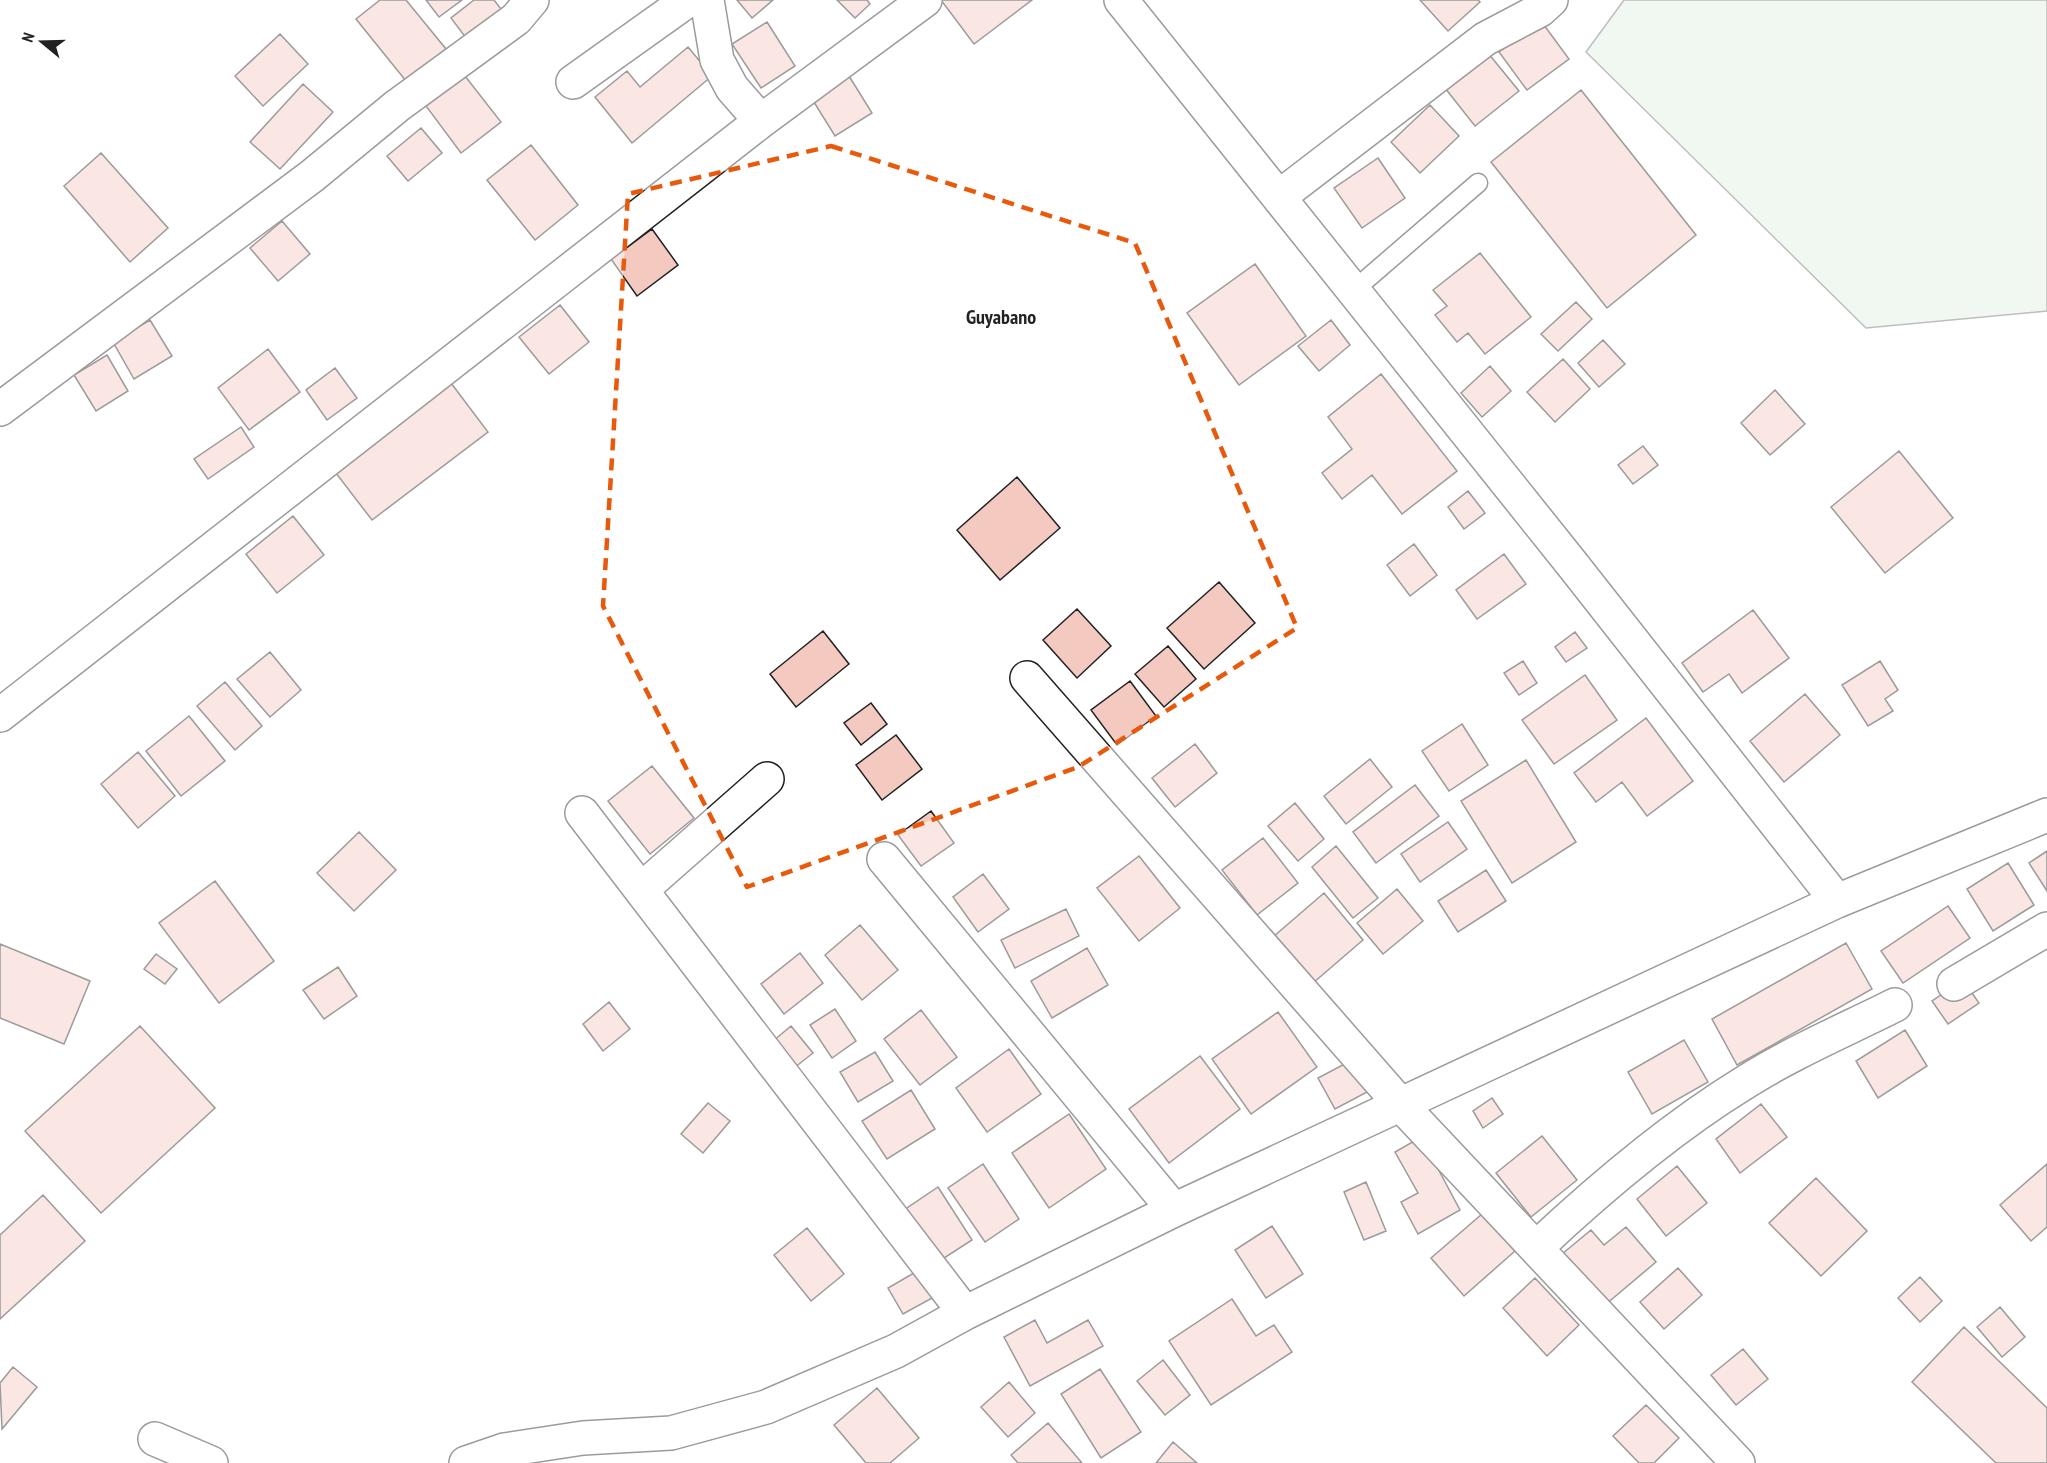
<svg xmlns="http://www.w3.org/2000/svg" width="2047" height="1463" font-family="'PT Sans Narrow',sans-serif">
<style>
.green{fill:#e0efe3;stroke:#6f6f6f;stroke-width:1.5}
.building{fill:#f3c9c0;stroke:#222;stroke-width:1.5}
.lines{fill:none;stroke-linecap:round;stroke-linejoin:round}
.lane-casing{stroke:#222;stroke-width:21}
.street-casing{stroke:#222;stroke-width:36}
.lane{stroke:#fff;stroke-width:18}
.street{stroke:#fff;stroke-width:33}
.marked{fill:none;stroke:#e8590c;stroke-width:4.5;stroke-dasharray:12 8;stroke-linejoin:round}
.labels{text-anchor:middle;dominant-baseline:central;stroke-width:4.5;stroke-linejoin:round;paint-order:stroke}
.neighbourhood-label{font-size:20px;font-weight:bold;fill:#222;stroke:#fff}
</style>
<rect width="100%" height="100%" fill="#fff"/>
<path class="green" d="M 1624,0 L 2047,0 L 2047,311 L 1866,328 L 1586,52 Z"/>
<path class="building" d="M 380,0 L 406,0 L 446,49 L 406,81 L 356,19 Z
M 426,0 L 462,0 L 439,17 Z
M 474,0 L 494,0 L 505,14 L 469,42 L 451,18 Z
M 737,0 L 773,0 L 752,18 Z
M 837,0 L 867,0 L 870,4 L 855,18 Z
M 941,0 L 1032,0 L 974,44 Z
M 1420,0 L 1478,0 L 1480,2 L 1448,31 Z
M 1541,21 L 1569,59 L 1527,90 L 1499,52 Z
M 767,22 L 795,66 L 761,88 L 732,44 Z
M 280,34 L 308,64 L 263,106 L 235,76 Z
M 688,47 L 712,76 L 632,143 L 595,97 L 627,71 L 640,87 Z
M 1488,53 L 1519,91 L 1475,126 L 1445,88 Z
M 465,76 L 501,122 L 461,153 L 426,106 Z
M 849,76 L 872,113 L 835,136 L 812,99 Z
M 303,84 L 333,112 L 280,169 L 250,142 Z
M 1581,90 L 1696,235 L 1607,308 L 1491,162 Z
M 1430,105 L 1459,136 L 1420,173 L 1391,142 Z
M 421,128 L 442,153 L 408,181 L 387,156 Z
M 531,145 L 578,205 L 535,240 L 487,180 Z
M 101,153 L 168,228 L 130,262 L 64,186 Z
M 1378,158 L 1405,198 L 1362,228 L 1334,188 Z
M 282,221 L 310,254 L 278,281 L 250,248 Z
M 652,229 L 678,265 L 637,296 L 611,259 Z
M 1480,253 L 1531,317 L 1485,354 L 1468,333 L 1457,342 L 1435,315 L 1447,306 L 1433,290 Z
M 1255,264 L 1306,336 L 1239,385 L 1187,313 Z
M 1576,302 L 1592,319 L 1558,351 L 1541,334 Z
M 560,305 L 589,342 L 549,374 L 519,337 Z
M 150,320 L 172,356 L 134,379 L 113,342 Z
M 1331,320 L 1350,345 L 1319,371 L 1298,346 Z
M 1603,340 L 1625,364 L 1599,387 L 1578,363 Z
M 268,349 L 300,392 L 249,430 L 218,388 Z
M 107,355 L 128,391 L 96,411 L 74,375 Z
M 1563,359 L 1590,389 L 1555,422 L 1527,392 Z
M 1490,366 L 1511,391 L 1482,417 L 1461,393 Z
M 335,368 L 357,398 L 327,420 L 306,390 Z
M 1381,374 L 1457,471 L 1402,514 L 1372,475 L 1342,499 L 1322,473 L 1352,449 L 1328,417 Z
M 448,379 L 488,432 L 372,520 L 332,468 Z
M 1775,390 L 1805,424 L 1770,455 L 1741,423 Z
M 241,427 L 254,447 L 208,479 L 194,459 Z
M 1643,446 L 1658,465 L 1633,484 L 1618,465 Z
M 1899,451 L 1953,518 L 1885,573 L 1831,507 Z
M 1017,477 L 1060,528 L 1000,580 L 957,530 Z
M 1468,491 L 1485,513 L 1464,529 L 1448,507 Z
M 293,516 L 324,555 L 277,593 L 246,554 Z
M 1414,544 L 1437,575 L 1410,596 L 1387,565 Z
M 1504,554 L 1526,584 L 1477,619 L 1456,590 Z
M 1219,582 L 1255,623 L 1204,669 L 1167,628 Z
M 1077,609 L 1111,646 L 1077,678 L 1043,640 Z
M 1753,610 L 1789,658 L 1742,693 L 1729,674 L 1703,692 L 1682,663 Z
M 823,631 L 849,664 L 796,707 L 770,674 Z
M 1575,632 L 1587,648 L 1566,662 L 1555,647 Z
M 1168,646 L 1196,679 L 1164,707 L 1135,674 Z
M 270,652 L 301,690 L 270,717 L 237,679 Z
M 1523,661 L 1537,683 L 1519,695 L 1504,673 Z
M 1880,661 L 1898,690 L 1885,699 L 1893,711 L 1868,726 L 1842,685 Z
M 1585,675 L 1617,720 L 1554,764 L 1522,720 Z
M 1130,681 L 1156,716 L 1117,745 L 1091,710 Z
M 225,682 L 262,726 L 235,750 L 197,706 Z
M 1805,694 L 1840,735 L 1784,782 L 1750,741 Z
M 871,703 L 887,724 L 861,745 L 844,723 Z
M 189,716 L 225,761 L 181,796 L 146,751 Z
M 1646,718 L 1693,781 L 1647,816 L 1622,782 L 1596,802 L 1574,773 Z
M 1462,724 L 1488,765 L 1449,791 L 1422,751 Z
M 896,735 L 922,769 L 882,800 L 856,765 Z
M 1195,744 L 1217,773 L 1175,807 L 1152,778 Z
M 138,752 L 175,796 L 138,828 L 101,784 Z
M 1370,759 L 1392,787 L 1346,824 L 1324,796 Z
M 1526,760 L 1576,842 L 1512,883 L 1461,801 Z
M 652,766 L 694,818 L 650,854 L 608,801 Z
M 1415,785 L 1439,816 L 1376,863 L 1353,832 Z
M 1295,803 L 1324,839 L 1298,861 L 1268,826 Z
M 931,811 L 954,843 L 921,866 L 898,835 Z
M 1448,822 L 1467,849 L 1420,882 L 1401,854 Z
M 359,832 L 396,870 L 354,911 L 317,873 Z
M 1263,838 L 1298,883 L 1257,915 L 1222,870 Z
M 1336,846 L 1378,898 L 1353,918 L 1312,867 Z
M 2047,851 L 2047,891 L 2029,863 Z
M 1139,856 L 1180,908 L 1139,941 L 1097,888 Z
M 2008,863 L 2034,905 L 1993,931 L 1967,889 Z
M 1486,870 L 1506,901 L 1458,932 L 1438,901 Z
M 983,874 L 1009,909 L 978,932 L 953,897 Z
M 215,881 L 274,961 L 219,1003 L 159,923 Z
M 1397,889 L 1423,921 L 1383,954 L 1357,923 Z
M 1324,893 L 1363,940 L 1313,983 L 1273,937 Z
M 1948,906 L 1970,938 L 1903,983 L 1881,951 Z
M 1066,909 L 1079,936 L 1015,968 L 1001,940 Z
M 860,925 L 898,970 L 862,1000 L 825,955 Z
M 1846,943 L 1872,989 L 1737,1065 L 1712,1019 Z
M 0,944 L 90,981 L 64,1044 L 0,1018 Z
M 1087,948 L 1108,985 L 1052,1018 L 1031,981 Z
M 800,953 L 823,983 L 784,1014 L 761,984 Z
M 156,954 L 177,969 L 165,984 L 144,969 Z
M 338,967 L 357,996 L 324,1019 L 303,990 Z
M 1963,980 L 1979,1003 L 1948,1024 L 1932,1001 Z
M 609,1002 L 630,1029 L 603,1051 L 583,1024 Z
M 835,1009 L 856,1041 L 832,1058 L 810,1025 Z
M 921,1010 L 957,1057 L 920,1085 L 884,1039 Z
M 1278,1012 L 1317,1067 L 1251,1114 L 1212,1059 Z
M 140,1026 L 215,1108 L 101,1213 L 25,1131 Z
M 791,1026 L 813,1053 L 794,1068 L 773,1041 Z
M 1905,1030 L 1927,1066 L 1878,1098 L 1856,1061 Z
M 1684,1040 L 1708,1082 L 1652,1114 L 1628,1072 Z
M 1009,1049 L 1041,1094 L 987,1132 L 956,1088 Z
M 875,1052 L 893,1081 L 858,1102 L 840,1072 Z
M 1200,1056 L 1240,1109 L 1169,1163 L 1129,1109 Z
M 1352,1060 L 1369,1091 L 1335,1109 L 1318,1078 Z
M 911,1090 L 935,1129 L 887,1159 L 862,1121 Z
M 1492,1098 L 1503,1114 L 1483,1128 L 1473,1111 Z
M 708,1103 L 730,1121 L 703,1153 L 681,1134 Z
M 1761,1104 L 1787,1137 L 1740,1173 L 1716,1139 Z
M 1069,1114 L 1106,1169 L 1049,1208 L 1012,1153 Z
M 1542,1136 L 1577,1180 L 1531,1217 L 1496,1173 Z
M 1421,1137 L 1460,1210 L 1418,1234 L 1401,1202 L 1418,1193 L 1395,1152 Z
M 983,1164 L 1019,1219 L 985,1242 L 948,1188 Z
M 2047,1164 L 2047,1227 L 2031,1241 L 2000,1205 Z
M 1677,1166 L 1707,1203 L 1666,1236 L 1637,1199 Z
M 1816,1178 L 1867,1231 L 1821,1276 L 1769,1223 Z
M 1366,1182 L 1386,1231 L 1364,1240 L 1344,1192 Z
M 938,1187 L 972,1240 L 938,1262 L 904,1210 Z
M 43,1195 L 85,1241 L 0,1319 L 0,1235 Z
M 1482,1214 L 1515,1251 L 1464,1296 L 1431,1258 Z
M 1272,1226 L 1303,1274 L 1266,1298 L 1235,1250 Z
M 1626,1227 L 1656,1262 L 1605,1305 L 1562,1254 L 1591,1230 L 1604,1245 Z
M 807,1228 L 844,1274 L 811,1301 L 774,1255 Z
M 1678,1268 L 1702,1295 L 1664,1329 L 1640,1302 Z
M 919,1270 L 934,1297 L 903,1314 L 888,1288 Z
M 1920,1277 L 1942,1301 L 1920,1322 L 1898,1298 Z
M 1535,1278 L 1579,1325 L 1547,1356 L 1503,1308 Z
M 1232,1299 L 1256,1336 L 1274,1325 L 1292,1352 L 1211,1405 L 1169,1341 Z
M 2000,1307 L 2025,1337 L 2002,1357 L 1977,1327 Z
M 1035,1320 L 1047,1343 L 1088,1320 L 1103,1346 L 1030,1386 L 1004,1337 Z
M 1964,1327 L 2047,1408 L 2047,1463 L 1996,1463 L 1912,1382 Z
M 1743,1349 L 1768,1379 L 1736,1405 L 1711,1375 Z
M 1163,1360 L 1190,1395 L 1165,1415 L 1137,1381 Z
M 13,1367 L 37,1387 L 2,1429 L 0,1383 Z
M 1100,1369 L 1141,1432 L 1101,1458 L 1061,1394 Z
M 1009,1382 L 1035,1413 L 1008,1437 L 981,1407 Z
M 877,1388 L 919,1438 L 890,1463 L 866,1463 L 834,1425 Z
M 1646,1405 L 1679,1438 L 1654,1463 L 1639,1463 L 1613,1436 Z
M 1048,1423 L 1082,1463 L 1018,1463 L 1011,1455 Z
M 1173,1442 L 1197,1463 L 1156,1463 Z"/>
<g class="lines">
<defs>
<path id="lane" d="M 1354,290 L 1478,183"/>
<path id="street" d="M 707,0 L 717,60 L 732,88 L 761,121 L 925,0
M 1121,0 L 1572,564 L 1837,901
M 573,82 L 688,0
M 1279,197 L 1485,39 L 1540,10 L 1551,0
M 0,409 L 312,176 L 397,106 L 516,19 L 532,0
M 1027,678 L 1401,1105 L 1738,1463
M 0,715 L 761,121
M 582,813 L 965,1313
M 884,859 L 1174,1210
M 641,890 L 767,779
M 1954,984 L 2047,929
M 1536,1248 C 1600,1188 1669,1129 1744,1083 C 1791,1053 1845,1030 1895,1005
M 155,1439 L 211,1463
M 466,1463 L 504,1450 L 583,1438 L 671,1433 L 766,1407 L 896,1351 L 965,1313 L 1174,1210 L 1837,901 L 2047,815"/>
</defs>
<use href="#lane" class="lane-casing"/>
<use href="#street" class="street-casing"/>
<use href="#lane" class="lane"/>
<use href="#street" class="street"/>
</g>
<path d="M0 0H2047V1463H0ZM 831,146 L 1135,243 L 1297,628 L 1078,767 L 747,887 L 603,606 L 628,194 Z" fill="#fff" fill-opacity=".55" fill-rule="evenodd"/>
<path class="marked" d="M 831,146 L 1135,243 L 1297,628 L 1078,767 L 747,887 L 603,606 L 628,194 Z"/>
<g class="labels">
<g class="neighbourhood-label">
<text x="1001" y="317">Guyabano</text>
</g>
</g>
<g transform="translate(42 42) rotate(289)" stroke="#ffffff" stroke-width="4.5" paint-order="stroke">
<path d="M0-4.5L10 22L0 15L-10 22Z" fill="#222222"/>
<text y="-9" font-size="16" font-weight="bold" text-anchor="middle" fill="#222222">N</text>
</g>
</svg>
